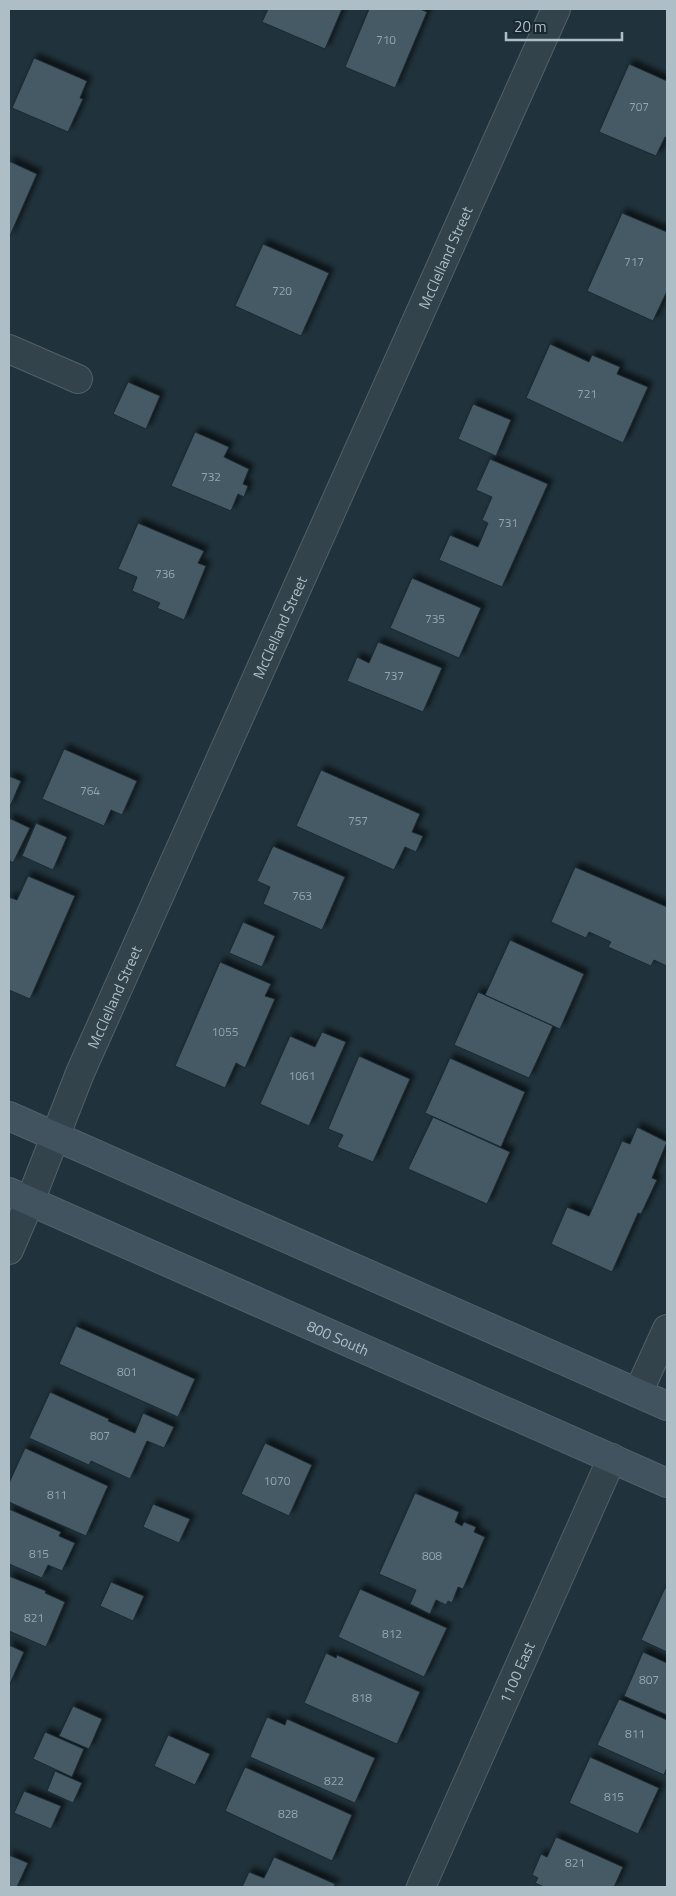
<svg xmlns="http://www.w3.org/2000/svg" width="676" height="1896" font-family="'Titillium Web',sans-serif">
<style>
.building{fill:#455a65;stroke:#1b2a32;filter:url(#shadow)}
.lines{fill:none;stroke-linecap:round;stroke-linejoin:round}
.street-casing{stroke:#516169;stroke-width:30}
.secondary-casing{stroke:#516169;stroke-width:30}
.street{stroke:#33434b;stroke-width:28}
.secondary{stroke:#41535f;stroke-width:28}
.labels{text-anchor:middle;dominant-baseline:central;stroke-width:4;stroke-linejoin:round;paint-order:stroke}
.number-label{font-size:12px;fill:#94a5ae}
.street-label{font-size:15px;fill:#aebec7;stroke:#192830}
</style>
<defs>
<filter id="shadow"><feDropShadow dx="4.5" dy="-4.5" stdDeviation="2.5" flood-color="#0009"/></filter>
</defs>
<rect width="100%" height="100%" fill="#20323b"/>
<path class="building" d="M 268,9 L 342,9 L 325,49 L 262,22 Z
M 369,9 L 420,9 L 427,12 L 395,88 L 345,67 Z
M 34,58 L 87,81 L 80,98 L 83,99 L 68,132 L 12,108 Z
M 629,64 L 667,81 L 667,137 L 665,137 L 656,156 L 599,132 Z
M 9,161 L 37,174 L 9,238 Z
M 622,213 L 667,232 L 667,291 L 653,321 L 587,291 Z
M 263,244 L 329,273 L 301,336 L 235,306 Z
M 550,344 L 589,362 L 592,355 L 620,367 L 617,374 L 648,387 L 623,443 L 526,398 Z
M 128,382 L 160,396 L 146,429 L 113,414 Z
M 473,404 L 511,420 L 496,456 L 458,439 Z
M 195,432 L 229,447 L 224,457 L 249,469 L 243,484 L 248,486 L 244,497 L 238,494 L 231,511 L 171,486 Z
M 490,459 L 548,484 L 502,587 L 439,560 L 450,535 L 478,547 L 488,523 L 482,520 L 492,497 L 476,490 Z
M 138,523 L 204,551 L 198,563 L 206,566 L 184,620 L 157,608 L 160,603 L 132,591 L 137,577 L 118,569 Z
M 412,578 L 481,608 L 459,658 L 390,628 Z
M 378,642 L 442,668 L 423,712 L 347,681 L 357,657 L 369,663 Z
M 64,749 L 137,781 L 122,815 L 111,810 L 104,826 L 42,799 Z
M 321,770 L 420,814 L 412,832 L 423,836 L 416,852 L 405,847 L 394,870 L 296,826 Z
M 9,776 L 21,781 L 9,809 Z
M 9,818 L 30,828 L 13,863 L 9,860 Z
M 36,823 L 67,837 L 53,870 L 22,856 Z
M 273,846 L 345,877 L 322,930 L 263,904 L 270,887 L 257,881 Z
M 575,867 L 667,907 L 667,966 L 654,960 L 651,966 L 608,947 L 611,942 L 589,932 L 586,938 L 551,922 Z
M 28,876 L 75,896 L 30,999 L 9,990 L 9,897 L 17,900 Z
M 243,922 L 275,936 L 262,967 L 229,953 Z
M 510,940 L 584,974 L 560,1029 L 485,995 Z
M 220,962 L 271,984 L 265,996 L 275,999 L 245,1068 L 236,1063 L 225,1088 L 175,1066 Z
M 478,992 L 553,1026 L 529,1078 L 454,1045 Z
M 322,1032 L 346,1042 L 309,1126 L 260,1104 L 290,1036 L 315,1047 Z
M 359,1056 L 410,1079 L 373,1162 L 337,1147 L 343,1135 L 328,1129 Z
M 450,1058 L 525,1092 L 501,1147 L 425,1113 Z
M 433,1117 L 510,1152 L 487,1204 L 408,1169 Z
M 637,1127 L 667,1142 L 652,1178 L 657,1180 L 641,1214 L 638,1213 L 612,1272 L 551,1244 L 567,1207 L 589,1216 L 622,1141 L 630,1144 Z
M 76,1326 L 195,1379 L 178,1417 L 59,1364 Z
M 50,1392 L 109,1419 L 108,1421 L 135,1433 L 143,1413 L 174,1427 L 164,1448 L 147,1441 L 130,1479 L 91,1461 L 89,1465 L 29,1438 Z
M 265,1443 L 312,1465 L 289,1516 L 241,1494 Z
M 25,1448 L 108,1486 L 86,1536 L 9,1502 L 9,1483 Z
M 415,1493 L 459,1512 L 455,1522 L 462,1526 L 464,1522 L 476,1527 L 474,1532 L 485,1537 L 463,1589 L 458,1587 L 452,1603 L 448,1601 L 446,1605 L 436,1600 L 430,1614 L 410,1604 L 416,1590 L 379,1574 Z
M 153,1504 L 190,1519 L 179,1543 L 143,1527 Z
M 9,1509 L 61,1532 L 59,1536 L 75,1543 L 62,1571 L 48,1565 L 42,1578 L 9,1564 Z
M 9,1576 L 46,1591 L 45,1593 L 65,1602 L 46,1647 L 9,1631 Z
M 111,1582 L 144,1596 L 133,1621 L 100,1606 Z
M 665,1588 L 667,1589 L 667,1652 L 641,1640 Z
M 360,1589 L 447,1628 L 424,1677 L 338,1637 Z
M 9,1645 L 24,1652 L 9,1686 Z
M 643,1652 L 667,1663 L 667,1715 L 624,1696 Z
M 326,1653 L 336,1658 L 337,1655 L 420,1692 L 397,1744 L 304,1703 Z
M 619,1699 L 667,1720 L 667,1767 L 664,1775 L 597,1745 Z
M 73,1706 L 102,1719 L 89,1749 L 59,1736 Z
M 267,1717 L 285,1725 L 287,1719 L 375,1758 L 355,1803 L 250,1757 Z
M 45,1732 L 84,1749 L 72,1777 L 33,1759 Z
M 168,1735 L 210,1754 L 195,1785 L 154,1766 Z
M 590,1757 L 659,1788 L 638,1834 L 569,1803 Z
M 245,1767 L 352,1815 L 332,1861 L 225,1811 Z
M 55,1771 L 82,1783 L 73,1803 L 47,1791 Z
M 24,1791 L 61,1806 L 51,1829 L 14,1813 Z
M 556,1837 L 623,1867 L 614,1887 L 544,1887 L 535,1883 L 538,1878 L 532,1875 L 541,1854 L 547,1857 Z
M 9,1855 L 28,1863 L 17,1887 L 9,1887 Z
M 274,1857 L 335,1884 L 334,1887 L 242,1887 L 249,1872 L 264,1878 Z"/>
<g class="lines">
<defs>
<g id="street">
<path d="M 9,349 L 78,379"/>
<path id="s1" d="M 9,1250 L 30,1201 L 80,1073 L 556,9"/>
<path d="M 638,1393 L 667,1329"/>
<path id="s2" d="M 421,1887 L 612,1458"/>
</g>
<g id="secondary">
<path d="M 9,1116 L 667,1406"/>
<path id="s3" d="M 9,1192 L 667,1483"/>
</g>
</defs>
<use href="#street" class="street-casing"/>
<use href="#secondary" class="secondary-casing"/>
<use href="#street" class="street"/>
<use href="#secondary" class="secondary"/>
</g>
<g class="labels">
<g class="number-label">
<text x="386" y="39">710</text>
<text x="639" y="106">707</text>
<text x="634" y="261">717</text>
<text x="282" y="290">720</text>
<text x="587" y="393">721</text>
<text x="211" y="476">732</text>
<text x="508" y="522">731</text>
<text x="165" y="573">736</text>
<text x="435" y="618">735</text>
<text x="394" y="675">737</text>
<text x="90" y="790">764</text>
<text x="358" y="820">757</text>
<text x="302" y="895">763</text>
<text x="225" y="1031">1055</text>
<text x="302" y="1075">1061</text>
<text x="127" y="1371">801</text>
<text x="100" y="1435">807</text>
<text x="277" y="1480">1070</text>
<text x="57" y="1494">811</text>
<text x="39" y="1553">815</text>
<text x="432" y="1555">808</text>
<text x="34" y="1617">821</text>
<text x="392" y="1633">812</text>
<text x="649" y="1679">807</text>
<text x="362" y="1697">818</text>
<text x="635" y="1733">811</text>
<text x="334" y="1780">822</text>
<text x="614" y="1796">815</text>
<text x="288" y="1813">828</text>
<text x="575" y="1862">821</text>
</g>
<g class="street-label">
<text stroke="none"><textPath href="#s1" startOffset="1084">McClelland Street</textPath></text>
<text stroke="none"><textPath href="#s1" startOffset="679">McClelland Street</textPath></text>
<text stroke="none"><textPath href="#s1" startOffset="274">McClelland Street</textPath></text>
<text stroke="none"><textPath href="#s3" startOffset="360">800 South</textPath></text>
<text stroke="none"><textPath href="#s2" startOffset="235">1100 East</textPath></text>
</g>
</g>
<rect width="676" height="1896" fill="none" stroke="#aebec7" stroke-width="20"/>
<path d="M506 32v8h116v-8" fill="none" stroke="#aebec7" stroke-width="2.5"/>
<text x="514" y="32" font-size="15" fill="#aebec7" stroke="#192830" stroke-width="4" paint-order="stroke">20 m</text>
</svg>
